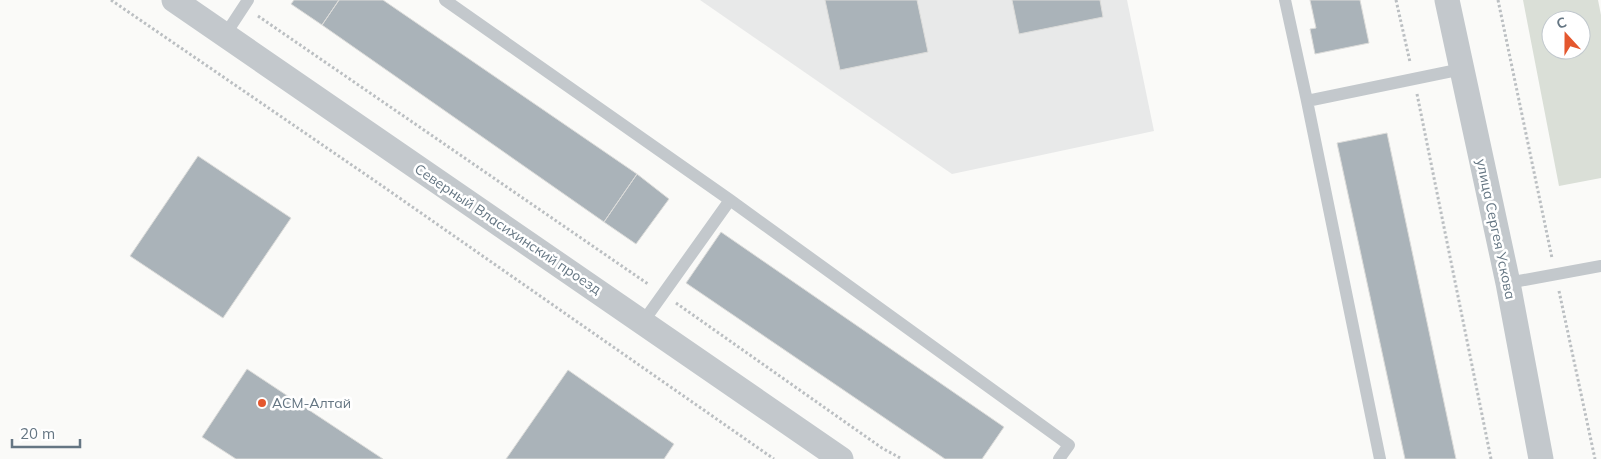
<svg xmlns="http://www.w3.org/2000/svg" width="1601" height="459" font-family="Mulish,sans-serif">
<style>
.built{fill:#e8e9e9}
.green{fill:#dadfd7;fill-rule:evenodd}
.building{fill:#aab3b9;stroke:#dcdcda}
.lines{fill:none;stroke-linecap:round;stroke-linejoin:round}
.path{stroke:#bbbfc2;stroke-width:3;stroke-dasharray:2.5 2.5;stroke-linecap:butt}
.service{stroke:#c3c8cc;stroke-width:12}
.minor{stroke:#c3c8cc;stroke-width:25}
.poi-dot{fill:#e4572e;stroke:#fff;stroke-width:2}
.labels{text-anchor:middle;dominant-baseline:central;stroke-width:5;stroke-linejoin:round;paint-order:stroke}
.street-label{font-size:14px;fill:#657683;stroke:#fff}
.poi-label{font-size:14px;fill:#657683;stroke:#fff;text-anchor:start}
</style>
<rect width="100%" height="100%" fill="#fafaf8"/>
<path class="built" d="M 700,0 L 1127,0 L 1154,131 L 952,174 Z"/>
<path class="green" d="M 1523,0 L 1598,0 L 1601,15 L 1601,178 L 1559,186 ZM 1551,20 L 1581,20 L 1581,50 L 1551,50 Z"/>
<path class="building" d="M 294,0 L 339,0 L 322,25 L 291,4 Z
M 339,0 L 383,0 L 637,174 L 604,222 L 322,25 Z
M 825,0 L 917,0 L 928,52 L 840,70 Z
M 1012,0 L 1100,0 L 1103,17 L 1019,34 Z
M 1310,0 L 1360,0 L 1369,43 L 1315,54 L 1310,29 L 1316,28 Z
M 1387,133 L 1456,459 L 1405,459 L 1337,143 Z
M 198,156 L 291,218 L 223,318 L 130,256 Z
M 637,174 L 669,199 L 636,244 L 604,222 Z
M 721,232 L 1004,427 L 982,459 L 945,459 L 686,283 Z
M 247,369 L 383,459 L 236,459 L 202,437 Z
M 568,370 L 674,444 L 664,459 L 506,459 Z"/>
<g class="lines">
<path class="path" d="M 111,0 L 378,183 L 774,459
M 1396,0 L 1410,62
M 1498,0 L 1552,258
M 258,16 L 648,284
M 1417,94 L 1491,459
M 1559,291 L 1595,459
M 676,303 L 882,448 L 902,459"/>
<path class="service" d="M 445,0 L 730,200 L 1069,445 L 1059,459
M 1285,0 L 1307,101 L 1462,69
M 225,35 L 248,0
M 1307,101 L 1380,459
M 1508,283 L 1601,266
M 643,322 L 730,200"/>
<path class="minor" d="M 174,0 L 841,459
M 1447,0 L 1508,283 L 1541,459"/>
</g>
<circle class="poi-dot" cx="262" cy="403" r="5"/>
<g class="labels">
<g class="street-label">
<text transform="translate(508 229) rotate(34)">Северный Власихинский проезд</text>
<text transform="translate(1496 229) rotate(78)">улица Сергея Ускова</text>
</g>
<g class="poi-label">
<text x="272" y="403">АСМ-Алтай</text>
</g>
</g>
<g transform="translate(1566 35) rotate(339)"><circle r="24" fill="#ffffff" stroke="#c1c8cd"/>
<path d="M0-4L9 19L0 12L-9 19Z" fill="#e4572e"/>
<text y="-8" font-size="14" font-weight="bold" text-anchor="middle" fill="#657683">С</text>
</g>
<path d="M12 439v8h68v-8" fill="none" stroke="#657683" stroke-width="2.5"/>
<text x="20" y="439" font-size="15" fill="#657683" stroke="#ffffff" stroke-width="4" paint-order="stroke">20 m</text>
</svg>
